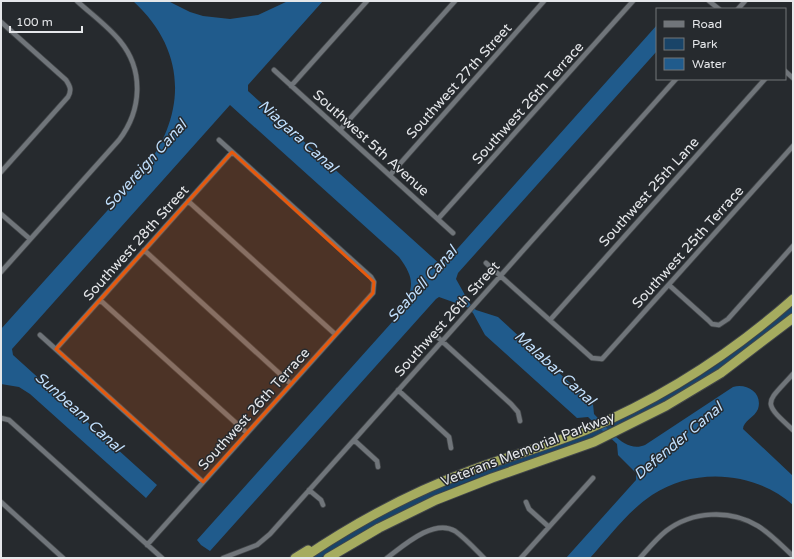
<svg xmlns="http://www.w3.org/2000/svg" width="794" height="559" font-family="'Varela Round',sans-serif">
<style>
.green{fill:#194468}
.water{fill:#205b8c}
.lines{fill:none;stroke-linecap:round;stroke-linejoin:round}
.street-casing{stroke:#424649;stroke-width:6}
.highway-casing{stroke:#424649;stroke-width:11}
.street{stroke:#70757a;stroke-width:4.5}
.highway{stroke:#a6ac5f;stroke-width:9}
.marked{fill:#e8590c;fill-opacity:0.2;stroke:#e8590c;stroke-width:3;stroke-linejoin:round}
.labels{text-anchor:middle;dominant-baseline:central;stroke-width:3;stroke-linejoin:round;paint-order:stroke}
.street-label{font-size:14px;fill:#e5e7ea;stroke:#262a2e}
.water-label{font-size:15px;font-style:italic;fill:#c1dffc;stroke:#262a2e}
</style>
<rect width="100%" height="100%" fill="#262a2e"/>
<path class="green" d="M 793,306 L 793,312 C 736,362 671,403 602,433 C 554,453 505,467 457,486 C 409,506 363,530 320,558 L 311,558 C 350,531 392,508 435,490 C 499,462 566,443 630,414 C 689,388 744,348 793,306 Z"/>
<path class="water" d="M 133,1 L 168,1 L 190,12 L 203,16 L 230,19 L 258,15 L 288,1 L 323,1 L 248,85 L 248,91 L 442,266 L 657,25 L 657,51 L 458,273 L 456,279 L 470,304 L 476,310 L 498,317 L 593,404 L 594,414 C 607,427 625,454 645,445 L 733,387 C 747,383 763,393 758,409 C 755,417 743,421 743,429 L 793,476 L 793,505 C 755,471 694,467 652,495 C 628,511 609,537 590,558 L 566,558 L 636,480 L 636,473 L 618,455 L 617,444 L 588,417 L 577,418 L 485,335 L 473,313 L 467,307 L 439,297 L 436,299 L 210,551 L 201,545 L 197,540 L 402,311 C 414,286 415,279 399,257 L 230,105 L 12,349 L 13,355 L 157,485 L 146,498 L 30,394 L 19,387 L 1,384 L 1,329 L 142,172 C 187,116 188,51 133,1 Z"/>
<g class="lines">
<defs>
<path id="street" d="M 709,1 L 719,9
M 738,9 L 745,1
M 1,22 L 66,80 C 70,86 72,90 68,97 L 1,172
M 274,70 L 453,233
M 785,71 L 793,78
M 291,86 L 367,1
M 340,130 L 455,1
M 390,175 L 544,1
M 188,201 L 335,334
M 1,214 L 30,239
M 438,219 L 633,1
M 144,250 L 291,384
M 486,263 L 592,358 L 602,359 L 793,146
M 1,272 L 119,140 C 142,110 144,70 120,41 C 108,26 91,14 77,1
M 669,285 L 708,320 L 712,324 L 719,325 L 728,319 L 793,246
M 100,300 L 247,433
M 550,320 L 765,79
M 433,333 L 511,404 L 518,412 L 520,421
M 40,335 L 203,482
M 56,349 L 232,152
M 793,374 C 766,404 761,401 793,430
M 398,390 L 449,437 L 451,448
M 1,418 L 9,420 L 162,558
M 354,440 L 377,461 L 378,467
M 309,490 L 321,500 L 323,505
M 1,502 L 63,558
M 526,502 L 529,509 L 549,527
M 147,545 L 373,293 L 374,282 L 371,277 L 219,140
M 223,558 L 257,545 L 270,534 L 676,79
M 387,558 C 403,546 434,518 455,531 C 465,538 475,549 484,558
M 521,558 L 593,478
M 640,558 C 648,549 656,539 666,531 C 692,511 730,509 758,526 C 771,534 782,546 793,556"/>
<path id="highway" d="M 295,558 L 308,550
M 303,558 C 356,522 412,492 472,470 C 510,456 549,445 586,430 C 662,398 732,353 793,299
M 328,558 L 379,528 L 436,500 L 492,478 L 594,442 L 666,406 L 721,373 L 793,318"/>
</defs>
<use href="#street" class="street-casing"/>
<use href="#highway" class="highway-casing"/>
<use href="#street" class="street"/>
<use href="#highway" class="highway"/>
</g>
<path class="marked" d="M 232,152 L 374,282 L 373,293 L 203,482 L 56,349 Z"/>
<g class="labels">
<g class="street-label">
<text transform="translate(459 81) rotate(-48)">Southwest 27th Street</text>
<text transform="translate(528 103) rotate(-48)">Southwest 26th Terrace</text>
<text transform="translate(371 143) rotate(42)">Southwest 5th Avenue</text>
<text transform="translate(649 192) rotate(-48)">Southwest 25th Lane</text>
<text transform="translate(136 243) rotate(-48)">Southwest 28th Street</text>
<text transform="translate(688 247) rotate(-48)">Southwest 25th Terrace</text>
<text transform="translate(447 319) rotate(-48)">Southwest 26th Street</text>
<text transform="translate(254 409) rotate(-48)">Southwest 26th Terrace</text>
<text transform="translate(528 449) rotate(-21)">Veterans Memorial Parkway</text>
</g>
<g class="water-label">
<text transform="translate(298 136) rotate(42)">Niagara Canal</text>
<text transform="translate(145 165) rotate(-48)">Sovereign Canal</text>
<text transform="translate(422 284) rotate(-48)">Seabell Canal</text>
<text transform="translate(555 368) rotate(42)">Malabar Canal</text>
<text transform="translate(79 412) rotate(42)">Sunbeam Canal</text>
<text transform="translate(678 441) rotate(-40)">Defender Canal</text>
</g>
</g>
<rect width="794" height="559" fill="none" stroke="#e5e7ea" stroke-width="4"/>
<rect x="656" y="8" width="130" height="72" fill="#262a2e" stroke="#727679"/>
<rect x="664" y="21" width="20" height="6" fill="#70757a" stroke="#727679"/>
<text x="692" y="28" font-size="12" fill="#e5e7ea">Road</text>
<rect x="664" y="38" width="20" height="12" fill="#194468" stroke="#727679"/>
<text x="692" y="48" font-size="12" fill="#e5e7ea">Park</text>
<rect x="664" y="58" width="20" height="12" fill="#205b8c" stroke="#727679"/>
<text x="692" y="68" font-size="12" fill="#e5e7ea">Water</text>
<path d="M10 26v6h72v-6" fill="none" stroke="#e5e7ea" stroke-width="2"/>
<text x="16" y="26" font-size="12" fill="#e5e7ea" stroke="#262a2e" stroke-width="3" paint-order="stroke">100 m</text>
</svg>
